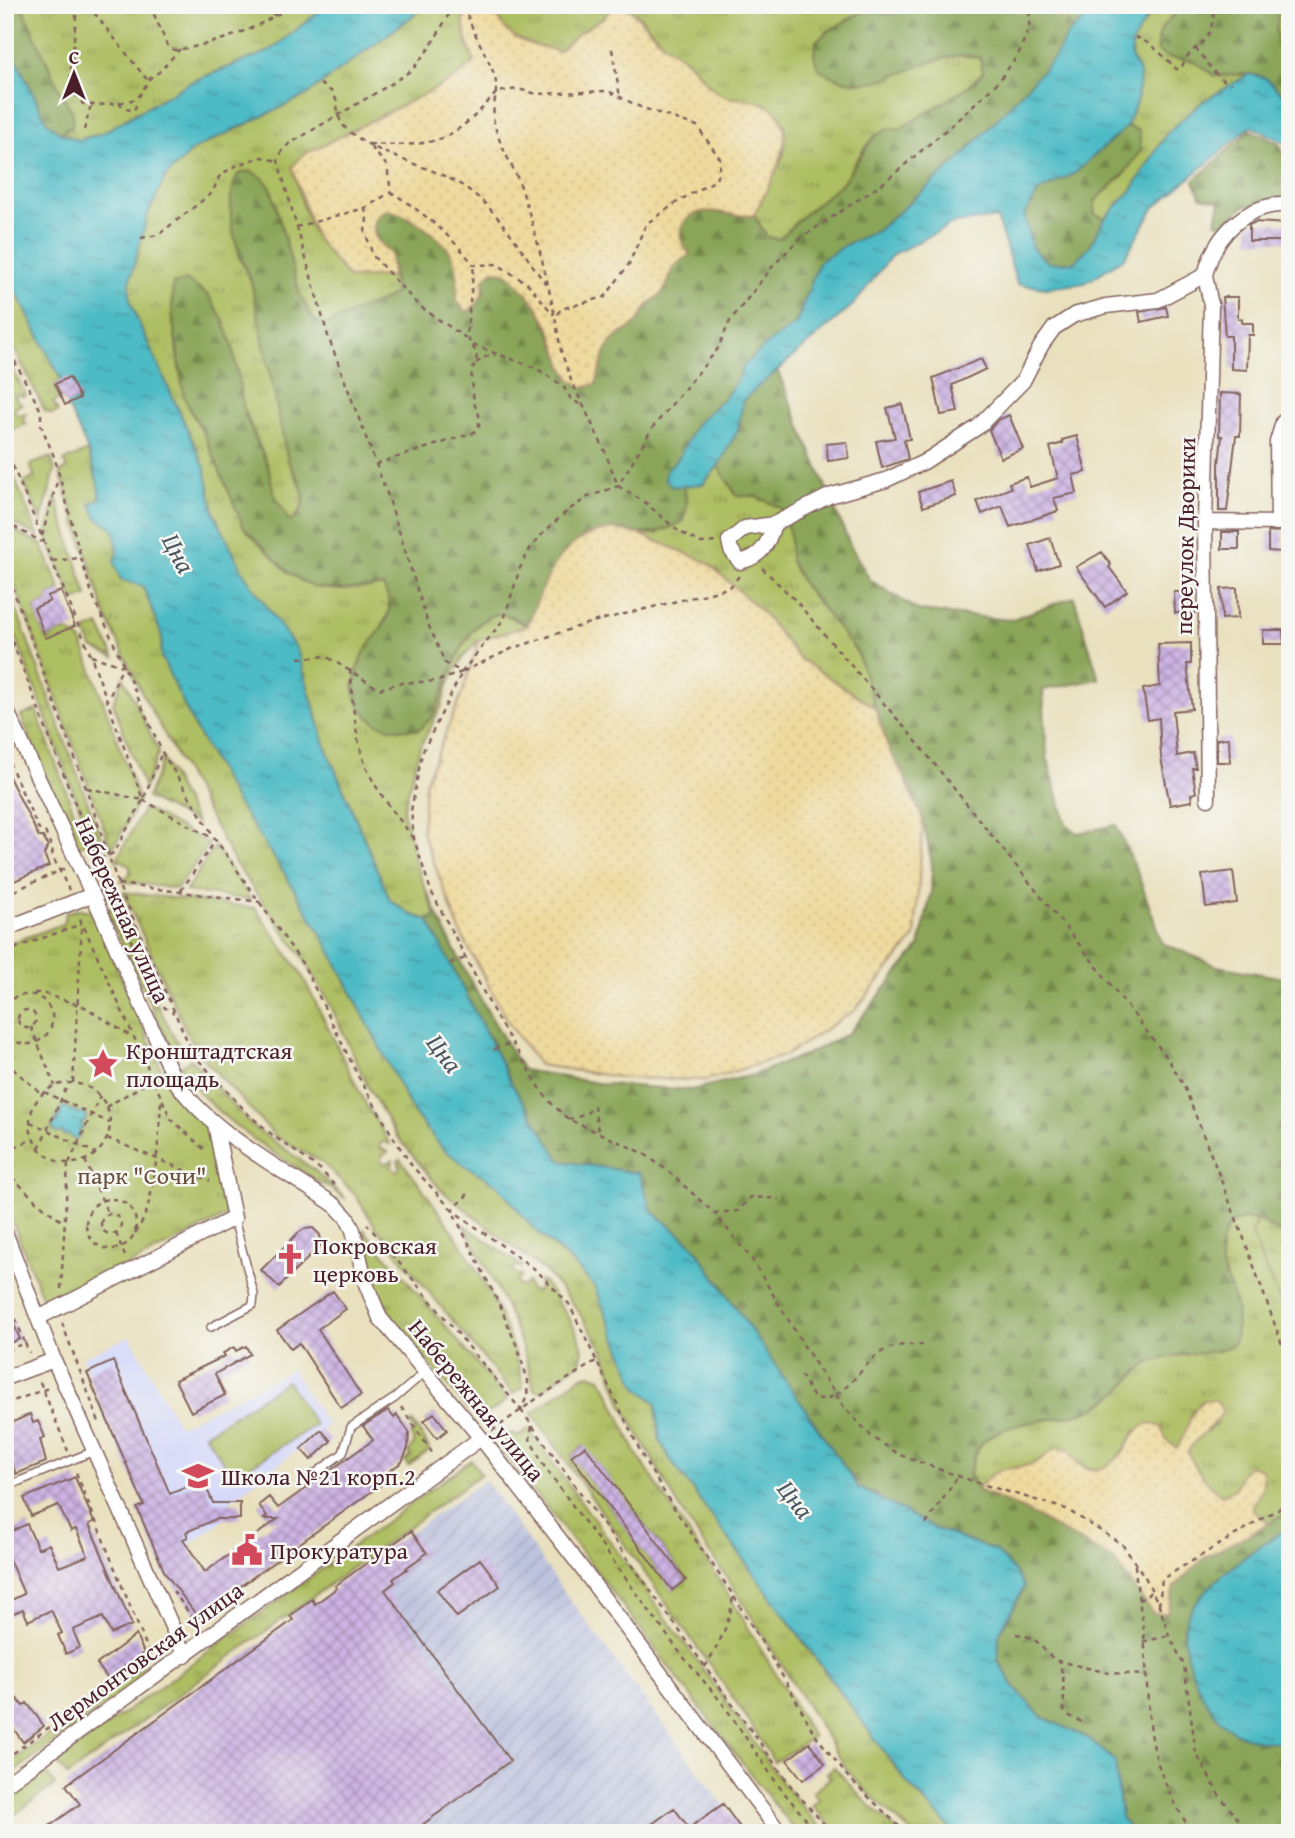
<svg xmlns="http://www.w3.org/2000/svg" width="1295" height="1838" font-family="'Gentium Book Plus',serif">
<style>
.built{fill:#d4d8f9}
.industrial{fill:url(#industrial-furrows)}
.grass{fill:url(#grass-tufts);stroke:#7c6e46;stroke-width:2;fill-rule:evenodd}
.forest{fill:url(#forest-firs);stroke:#6a6242;stroke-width:2}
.wetland{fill:url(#wetland-marsh);stroke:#7c6e46;stroke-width:2}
.sand{fill:url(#sand-dots);stroke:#9c7c64;stroke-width:2}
.pitch{fill:#aebe62;stroke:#7c6e46;stroke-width:2}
.water{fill:url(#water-ripples);stroke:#4c6d78;stroke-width:2}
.building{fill:url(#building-cross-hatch)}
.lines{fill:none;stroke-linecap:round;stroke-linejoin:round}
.service-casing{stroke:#82635e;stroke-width:10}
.minor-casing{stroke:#82635e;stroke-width:17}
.path{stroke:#82635e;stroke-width:2.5;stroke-dasharray:5 5;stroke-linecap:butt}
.service{stroke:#fff;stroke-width:7}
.minor{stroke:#fff;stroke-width:14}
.labels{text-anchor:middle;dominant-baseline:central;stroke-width:5;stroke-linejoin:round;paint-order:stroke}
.street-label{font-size:24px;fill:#4a1f2b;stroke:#f6f6f2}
.poi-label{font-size:24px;fill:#4a1f2b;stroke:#f6f6f2;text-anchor:start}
.park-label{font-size:24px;fill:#684f3c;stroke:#f6f6f2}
.water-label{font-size:26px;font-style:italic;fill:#4b5661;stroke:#f6f6f2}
</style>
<defs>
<pattern id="industrial-furrows" width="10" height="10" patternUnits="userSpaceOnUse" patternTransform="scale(1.75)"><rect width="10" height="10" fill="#bdc3de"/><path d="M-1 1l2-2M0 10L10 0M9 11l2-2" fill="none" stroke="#a4a7bf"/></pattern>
<pattern id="grass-tufts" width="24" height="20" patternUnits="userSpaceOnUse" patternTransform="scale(1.75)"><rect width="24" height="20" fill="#aebe62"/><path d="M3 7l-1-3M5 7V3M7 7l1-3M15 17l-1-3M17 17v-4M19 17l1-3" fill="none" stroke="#909a51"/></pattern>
<pattern id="forest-firs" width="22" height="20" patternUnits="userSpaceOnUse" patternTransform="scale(1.75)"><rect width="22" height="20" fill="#8aa558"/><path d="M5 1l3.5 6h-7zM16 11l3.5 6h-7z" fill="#738649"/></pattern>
<pattern id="wetland-marsh" width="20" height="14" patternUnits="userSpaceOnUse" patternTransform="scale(1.75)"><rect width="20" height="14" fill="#aebe62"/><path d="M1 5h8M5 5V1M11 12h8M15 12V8" fill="none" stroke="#909a51"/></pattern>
<pattern id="sand-dots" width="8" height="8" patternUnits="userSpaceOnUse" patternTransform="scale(1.75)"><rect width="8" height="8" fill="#eeda9e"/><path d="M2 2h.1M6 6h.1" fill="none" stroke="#cebb88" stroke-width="1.8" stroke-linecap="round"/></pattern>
<pattern id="water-ripples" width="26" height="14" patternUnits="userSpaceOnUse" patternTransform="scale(1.75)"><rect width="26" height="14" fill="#4dbbc6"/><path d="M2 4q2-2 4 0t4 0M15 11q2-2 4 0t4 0" fill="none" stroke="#4297a1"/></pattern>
<pattern id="building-cross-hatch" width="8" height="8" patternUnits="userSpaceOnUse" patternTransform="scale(1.75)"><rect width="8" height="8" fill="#ccb3e3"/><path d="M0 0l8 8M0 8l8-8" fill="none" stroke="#a891b8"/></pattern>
</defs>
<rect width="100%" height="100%" fill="#f6f6f2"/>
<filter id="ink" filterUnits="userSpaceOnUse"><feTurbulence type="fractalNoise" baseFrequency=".0143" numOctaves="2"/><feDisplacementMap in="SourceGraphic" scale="14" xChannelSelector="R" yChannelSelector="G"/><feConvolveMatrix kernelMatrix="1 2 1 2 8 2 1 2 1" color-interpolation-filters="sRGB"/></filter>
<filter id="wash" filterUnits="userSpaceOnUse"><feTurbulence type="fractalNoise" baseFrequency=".00686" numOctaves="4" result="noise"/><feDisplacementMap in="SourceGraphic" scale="28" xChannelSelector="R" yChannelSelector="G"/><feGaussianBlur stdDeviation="1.57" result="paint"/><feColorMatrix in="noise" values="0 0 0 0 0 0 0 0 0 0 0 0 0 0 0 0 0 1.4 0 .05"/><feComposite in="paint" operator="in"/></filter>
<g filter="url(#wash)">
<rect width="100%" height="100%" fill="#e9e0bd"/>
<path class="built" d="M 130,1336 L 179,1426 L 292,1370 L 328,1426 L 229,1502 L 229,1516 L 188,1546 L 165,1573 L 137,1508 L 144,1505 L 82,1357 Z"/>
<path class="industrial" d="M 485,1480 L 559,1585 L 744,1833 L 40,1833 L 79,1804 L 66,1785 L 337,1588 L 335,1586 Z"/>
<path class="grass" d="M 21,5 L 327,5 L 270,51 L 191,82 L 100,134 L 78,140 L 60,133 L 72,127 L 73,113 L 58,87 Z
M 423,5 L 466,5 C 459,25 467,42 474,62 L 455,79 L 303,155 L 293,167 L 303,206 L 315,237 L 349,278 L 392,276 L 395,292 L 388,298 L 325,325 L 313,319 L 300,295 L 238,255 L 251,281 L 288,461 C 301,486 314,500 290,522 L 274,494 L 268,466 L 241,402 L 173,284 L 172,311 L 179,369 L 190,411 L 289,573 C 324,598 344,586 383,586 L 389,598 L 389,612 L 377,636 L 368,647 L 353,686 L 357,700 L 365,712 L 447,679 C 459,653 470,619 502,613 L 527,626 L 479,640 L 463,657 L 449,683 L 441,707 L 420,747 L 403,811 L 418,870 L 436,916 L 428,920 L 409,914 L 390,900 L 326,748 L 297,650 L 244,574 L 214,513 L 205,468 L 138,321 L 130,300 L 130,280 L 148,213 L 166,176 L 194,149 L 305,96 L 419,11 Z
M 492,5 L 909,5 L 891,14 L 865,10 L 827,32 L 885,79 C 915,69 949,49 981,58 L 983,72 L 974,82 L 951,98 L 901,128 L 886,129 L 865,147 L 842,183 L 799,219 L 780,239 L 767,237 L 754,215 L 784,154 L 785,126 L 779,114 L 755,101 L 727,97 L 714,91 L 687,60 L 664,44 L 636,13 L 612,8 L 603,18 L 579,33 L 559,52 C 525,43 505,41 492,5 Z
M 1155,5 L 1182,5 L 1168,57 L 1194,61 L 1215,76 L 1249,74 L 1202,102 L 1167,133 L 1132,190 L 1105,218 L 1094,214 L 1095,201 L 1125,173 L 1139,132 L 1127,126 L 1137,100 L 1140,74 L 1131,57 L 1133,41 Z
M 1283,5 L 1290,5 L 1290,64 C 1273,47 1273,25 1283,5 Z
M 5,270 L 62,381 L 55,384 L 61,398 L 53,402 L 58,412 L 52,414 L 45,411 L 5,330 Z
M 12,369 L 26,395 L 23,397 L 20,394 L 16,395 L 16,399 L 22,404 L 16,407 L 14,411 L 17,415 L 26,413 L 23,420 L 27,424 L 12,430 L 5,427 L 5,370 Z
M 88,451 L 98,484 L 100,499 L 91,504 L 96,517 L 114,529 L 118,552 L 143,586 L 162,636 L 161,656 L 285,874 L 327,944 L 413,1112 L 463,1164 L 497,1184 L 533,1228 L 574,1265 L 594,1286 L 637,1387 L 656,1403 L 660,1440 L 670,1459 L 908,1784 L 955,1833 L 912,1833 L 865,1790 L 847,1770 L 732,1585 L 683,1514 L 623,1406 L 604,1352 L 577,1309 L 547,1273 L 441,1190 L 396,1135 L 368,1087 L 330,1004 L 302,956 L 236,865 L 141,691 L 106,616 L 60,472 L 67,469 L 64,461 Z
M 51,457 L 55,470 L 41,522 L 24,482 L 35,477 L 30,465 Z
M 718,466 L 737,496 L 756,496 L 781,508 L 790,534 L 790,561 L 803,584 L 857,652 L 875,708 L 799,658 L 761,611 L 707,562 L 639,534 L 658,534 L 687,504 L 684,486 L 703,483 Z
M 5,473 L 13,474 L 38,536 L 5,519 Z
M 56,497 L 87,596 L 74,601 L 46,536 Z
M 5,526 L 41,544 L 61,590 L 48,596 L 50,601 L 34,608 L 46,638 L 66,630 L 81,640 L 139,801 L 112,850 L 5,558 Z
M 5,579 L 104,846 L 95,849 L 5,608 Z
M 99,625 L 114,657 L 92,648 L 85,631 Z
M 123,677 L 159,752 L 144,788 L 113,703 Z
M 36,710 L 86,844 L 74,848 L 21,716 Z
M 163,759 L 196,823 L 147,798 Z
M 144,808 L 209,844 L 177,889 L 121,881 L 130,874 L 130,866 L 123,861 L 116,861 Z
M 215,846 L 251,900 L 186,891 Z
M 123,892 L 255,908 L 302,975 L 363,1099 L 390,1144 L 383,1142 L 380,1144 L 380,1148 L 388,1152 L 381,1157 L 381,1162 L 386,1163 L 393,1160 L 392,1168 L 397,1171 L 400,1167 L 398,1161 L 400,1159 C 451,1225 507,1303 523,1387 L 513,1394 L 377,1229 L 354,1193 L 323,1163 L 275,1136 L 201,1056 L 188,1035 Z
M 122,904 L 161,992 L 153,996 L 179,1046 L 172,1049 L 106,910 Z
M 79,909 L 90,911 L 94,915 L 168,1085 L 184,1107 L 207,1127 L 228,1215 L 52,1304 L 43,1299 L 5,1203 L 5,945 L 63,924 L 66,913 ZM 65,1106 L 77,1114 L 79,1130 L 54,1131 L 52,1127 L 61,1116 L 60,1110 Z
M 191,1059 L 251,1125 L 313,1169 L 346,1199 C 292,1163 214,1123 180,1066 Z
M 1242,1219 L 1257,1220 L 1252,1233 L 1283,1307 L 1290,1313 L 1290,1511 L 1270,1523 L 1254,1512 L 1252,1506 L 1260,1495 L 1240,1475 L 1235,1489 L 1222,1495 C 1207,1483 1195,1470 1188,1452 L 1194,1440 L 1216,1424 L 1193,1409 L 1185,1436 L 1177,1448 L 1166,1440 L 1136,1430 C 1109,1476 1099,1481 1056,1448 C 1048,1453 1040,1462 1032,1464 C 1002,1474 1000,1460 978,1490 L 969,1475 C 973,1462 976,1447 988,1438 C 1015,1419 1051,1422 1082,1413 C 1094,1409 1109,1400 1119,1391 C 1130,1382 1137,1369 1151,1362 C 1172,1352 1197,1353 1220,1351 L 1236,1305 L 1221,1266 L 1221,1237 L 1229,1225 Z
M 463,1224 L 523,1267 L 516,1266 L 513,1269 L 514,1273 L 522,1275 L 517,1281 L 518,1286 L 524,1286 L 528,1282 L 530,1290 L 535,1292 L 539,1289 L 539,1281 L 544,1282 L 570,1320 L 580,1339 L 583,1350 L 580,1362 L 541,1391 L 534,1390 C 522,1331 492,1277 463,1224 Z
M 364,1230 L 507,1399 C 494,1412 483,1419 466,1407 L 389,1316 L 372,1275 Z
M 589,1374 L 600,1378 L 605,1384 L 636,1453 L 724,1587 L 813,1737 L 774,1762 L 743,1712 L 532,1413 L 581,1377 ZM 584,1446 L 686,1579 L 673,1590 L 571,1456 Z
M 413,1422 L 429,1448 L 427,1452 L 408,1466 L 405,1461 L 411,1456 L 408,1452 L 414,1444 L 411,1434 L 415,1431 L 410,1424 Z
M 528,1429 L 709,1677 L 783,1784 L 825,1833 L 797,1833 C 697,1708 605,1577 503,1453 L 502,1446 L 508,1434 L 513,1433 L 517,1437 Z
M 471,1460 L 481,1474 L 67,1776 L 57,1762 Z
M 171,1647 L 176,1655 L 5,1778 L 5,1766 Z
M 834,1767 L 860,1796 L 900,1833 L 836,1833 L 812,1806 L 819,1800 L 813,1792 L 830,1778 L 827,1773 Z
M 45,1771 L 55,1785 L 5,1821 L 5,1800 Z"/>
<path class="forest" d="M 5,5 L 21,5 L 58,87 L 73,113 L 72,127 L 60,133 L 46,121 L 5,36 Z
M 909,5 L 1100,5 L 1068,34 L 1056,57 L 960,159 L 877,231 L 845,245 L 806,294 L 796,324 L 771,341 L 744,365 L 735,385 L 723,399 L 696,424 L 678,459 L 666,470 L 672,486 L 684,486 L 687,504 L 684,521 C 668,529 656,535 638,533 C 629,532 619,529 611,530 C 559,536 544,585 527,626 C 471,579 451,683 433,715 C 430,721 423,726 418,730 C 404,729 386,730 375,722 C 352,706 351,682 361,659 C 368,642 384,631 389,612 C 391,602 387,595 383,586 L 341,590 L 313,587 L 289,573 L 244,528 L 204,434 L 184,398 L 172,311 L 173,284 L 186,280 L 208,295 L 223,319 L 232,344 L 245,415 L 268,466 L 274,494 L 290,522 C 316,503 300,484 288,461 L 251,281 C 236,249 221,208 238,174 L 251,171 L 263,178 L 271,188 L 300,295 L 313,319 L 325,325 L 388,298 L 395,292 L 391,254 C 377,241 371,237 375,218 L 386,210 C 407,213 444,238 453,257 C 459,271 457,287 457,301 L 484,293 L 484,279 L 494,269 C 534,282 551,332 564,368 L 596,384 C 600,371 603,353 611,342 C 618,334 626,332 633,326 C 641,320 643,310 649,304 C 653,300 658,298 662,293 C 676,275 663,270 689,255 C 683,245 677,236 683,225 C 699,198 731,220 754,215 L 767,237 L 780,239 L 799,219 L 842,183 L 874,137 L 886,129 L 901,128 L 951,98 L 974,82 L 983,72 L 980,58 C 923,42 879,112 818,68 L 814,55 L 816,41 L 827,32 L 865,10 L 891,14 Z
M 1182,5 L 1283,5 C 1273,25 1273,47 1290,64 L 1290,101 L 1266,78 L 1249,74 L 1215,76 L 1194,61 L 1167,57 L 1158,52 C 1156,26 1167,24 1182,5 Z
M 1127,126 L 1139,131 L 1141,150 L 1125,173 L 1095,201 L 1094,214 L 1105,218 L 1090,246 L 1074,262 L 1050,263 L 1032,248 L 1024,215 L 1039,191 L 1075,173 Z
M 1250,130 L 1279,144 L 1290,166 L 1290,201 L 1244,206 L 1223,224 L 1216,222 L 1220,201 L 1201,197 L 1194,181 Z
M 777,370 L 850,545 L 870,580 L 919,611 L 1010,620 L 1074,597 L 1099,679 L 1043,690 L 1047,757 L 1066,824 L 1078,833 L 1116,825 L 1138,874 L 1162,943 L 1217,966 L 1290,979 L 1290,1245 C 1280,1232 1262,1217 1244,1219 C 1222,1221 1218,1248 1222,1266 C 1225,1280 1234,1293 1236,1308 C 1238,1321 1237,1332 1233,1345 C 1208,1356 1180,1352 1154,1361 C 1138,1366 1131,1382 1118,1392 C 1111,1397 1103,1402 1096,1407 C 1066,1423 995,1417 977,1450 C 973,1457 971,1467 969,1475 L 978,1491 L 1024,1510 L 1114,1560 L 1153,1613 L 1167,1613 L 1174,1587 L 1205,1557 L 1290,1511 L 1290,1528 C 1269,1538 1254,1552 1236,1566 C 1214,1583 1191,1599 1184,1627 L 1226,1726 C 1246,1740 1266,1742 1290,1743 L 1290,1833 L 1133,1833 L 1121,1818 L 1119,1794 L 1088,1738 L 1042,1717 L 1016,1690 L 998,1660 L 999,1634 L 1024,1588 L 996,1551 L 936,1529 L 858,1487 L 694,1246 L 652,1211 L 639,1173 L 561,1162 L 512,1084 L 428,920 L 436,915 L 428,893 C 454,955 488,1014 523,1070 L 603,1084 L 691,1090 L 753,1075 L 805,1055 L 849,1033 L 919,947 L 931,893 L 932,864 L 923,820 L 903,774 L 889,750 L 857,652 L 803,584 L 790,561 L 790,534 L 781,508 L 756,496 L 737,496 L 718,466 L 738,430 L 743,400 Z"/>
<path class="wetland" d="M 1257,1220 L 1282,1235 L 1290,1245 L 1290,1313 L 1283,1307 L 1261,1259 L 1252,1233 Z"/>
<path class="sand" d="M 466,5 L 492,5 C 505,41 525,43 559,51 L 579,33 L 603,18 L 612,8 L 625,6 C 640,16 650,32 664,44 C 672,51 682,55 689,63 C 698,72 705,84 715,91 C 728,101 742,97 756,101 C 814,116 769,184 754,215 C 731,220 699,198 683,225 C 677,236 683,245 690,255 C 663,270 676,275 662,293 C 658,297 653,300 649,304 C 643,310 641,320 633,326 C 626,332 618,334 611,342 C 603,353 600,371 596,384 L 583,388 L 571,380 L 564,368 L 550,329 L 535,303 L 507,273 L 494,270 L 484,279 C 484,296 481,304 466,312 L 457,301 C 457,287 459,271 453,257 C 444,238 407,213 386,210 L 375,218 C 371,237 377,241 391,254 L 392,276 L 349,278 L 315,237 L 292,167 L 303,155 L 455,79 L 474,62 C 468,42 459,25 466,5 Z
M 613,529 L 639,534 L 707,562 L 761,611 L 799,658 L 875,708 L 889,750 L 903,774 L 923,820 L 915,937 L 855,1010 L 786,1055 L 707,1080 L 625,1078 L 539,1065 L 510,1025 L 462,936 L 422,832 L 425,783 L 462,694 L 479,640 L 527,626 C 541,594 551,553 586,536 C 594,532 604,531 613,529 Z
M 1203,1400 L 1216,1400 L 1223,1412 C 1213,1428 1196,1435 1188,1452 C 1195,1470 1207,1484 1222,1495 L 1235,1489 L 1240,1475 L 1249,1465 L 1262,1469 C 1265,1485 1262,1494 1252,1506 L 1254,1512 L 1270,1523 L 1205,1557 L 1174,1587 L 1167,1613 L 1153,1613 L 1114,1560 L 1024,1510 L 978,1490 C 1000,1460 1002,1474 1032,1464 C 1040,1462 1048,1453 1056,1448 L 1069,1450 C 1082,1477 1105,1474 1123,1452 C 1127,1447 1130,1439 1135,1433 C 1138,1428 1144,1426 1149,1423 L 1162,1427 L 1166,1440 L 1177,1448 C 1188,1431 1188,1414 1203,1400 Z"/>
<path class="pitch" d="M 287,1381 L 315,1425 L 233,1477 L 205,1434 Z"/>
<path class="water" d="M 327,5 L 423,5 L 419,11 L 305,96 L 194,149 L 166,176 L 148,213 L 130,280 L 130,300 L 138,321 L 205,468 L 214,513 L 244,574 L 297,650 L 326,748 L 390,900 L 410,914 L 428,920 L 512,1084 L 561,1161 L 639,1173 L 652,1211 L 694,1246 L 858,1487 L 936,1529 L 996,1551 L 1016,1573 L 1024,1587 L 999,1634 L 998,1661 L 1016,1690 L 1042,1717 L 1088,1738 L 1115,1761 L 1121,1817 L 1133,1833 L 955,1833 L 908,1784 L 670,1459 L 660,1440 L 656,1403 L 637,1387 L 594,1286 L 574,1264 L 533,1228 L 497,1184 L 463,1164 L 443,1149 L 413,1112 L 327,944 L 285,874 L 235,800 L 194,726 L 161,656 L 162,636 L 143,586 L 121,580 L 114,562 L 118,552 L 114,529 L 96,517 L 91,504 L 100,499 C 97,465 81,435 67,405 L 80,398 L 69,378 L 62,381 L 5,270 L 5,36 L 46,121 L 60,133 L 79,140 L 100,134 L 191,82 L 270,51 Z
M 1100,5 L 1155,5 L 1133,41 L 1131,57 L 1140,74 L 1137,100 L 1127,126 L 1075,173 L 1039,191 L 1024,215 L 1032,248 L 1049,263 L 1074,262 L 1090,246 L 1105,218 L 1132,190 L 1167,133 L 1202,102 L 1249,74 L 1266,78 L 1290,101 L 1290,163 L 1287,159 L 1287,144 L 1251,126 L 1154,208 L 1124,258 L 1085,283 L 1046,288 L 1017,284 L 997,218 L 954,223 L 892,255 L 854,304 L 743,400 L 738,430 L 718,466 L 703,484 L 672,487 L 665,479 L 666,470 L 678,459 L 696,424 L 723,399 L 735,385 L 744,365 L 771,341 L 796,324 L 819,262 L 845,245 L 877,231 L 960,159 L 1055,57 L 1068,34 Z
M 65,1106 L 71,1112 L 75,1110 L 77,1113 L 83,1113 L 86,1115 L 86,1120 L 81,1124 L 83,1128 L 79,1130 L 80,1135 L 76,1139 L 72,1138 L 68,1134 L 64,1136 L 62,1132 L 56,1133 L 53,1129 L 53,1125 L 58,1121 L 56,1118 L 61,1116 L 60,1110 Z
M 1290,1528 L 1290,1743 C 1272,1742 1254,1742 1238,1734 C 1207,1719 1175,1650 1187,1618 C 1196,1590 1263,1541 1290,1528 Z"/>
<g id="blocks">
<path class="building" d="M 1255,222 L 1290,224 L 1290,241 L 1249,241 L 1249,225 Z
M 1222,297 L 1238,297 L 1238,319 L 1242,319 L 1242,323 L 1253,323 L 1253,335 L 1248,335 L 1247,370 L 1231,369 L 1231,336 L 1225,336 Z
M 1166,307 L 1168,316 L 1141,322 L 1139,312 Z
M 981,359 L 986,369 L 952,385 L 958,412 L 941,415 L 933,378 Z
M 69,377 L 80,398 L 65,405 L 55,384 Z
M 1220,393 L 1241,394 L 1240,436 L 1236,436 L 1227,511 L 1219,511 L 1219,464 L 1222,436 L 1219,436 Z
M 902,404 L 910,439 L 904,440 L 908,459 L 882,468 L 876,441 L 895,438 L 887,408 Z
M 1009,415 L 1023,449 L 1001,458 L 989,430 L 998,420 Z
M 1077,436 L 1086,472 L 1073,475 L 1077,493 L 1054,498 L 1058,511 L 1010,527 L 1002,506 L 982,514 L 977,501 L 1011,488 L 1009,483 L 1027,477 L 1030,487 L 1058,478 L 1050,447 L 1063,443 L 1062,440 Z
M 847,442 L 849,458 L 828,461 L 826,444 Z
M 951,481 L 956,496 L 923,507 L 918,492 Z
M 1283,531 L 1283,552 L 1268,551 L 1268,532 Z
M 1222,532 L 1239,532 L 1239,549 L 1222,549 Z
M 1050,538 L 1059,564 L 1038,571 L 1030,545 Z
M 1102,552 L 1111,565 L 1109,567 L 1127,591 L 1105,607 L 1076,567 Z
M 1237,588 L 1238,618 L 1222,619 L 1221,589 Z
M 61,591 L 75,626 L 46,638 L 34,608 L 50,601 L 47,596 Z
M 1174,592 L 1190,592 L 1190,601 L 1195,601 L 1195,613 L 1175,613 Z
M 1263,630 L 1283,630 L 1284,644 L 1263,644 Z
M 1191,643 L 1191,664 L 1187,664 L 1192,709 L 1173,711 L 1177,756 L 1193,753 L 1196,768 L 1192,768 L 1196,793 L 1191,794 L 1192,801 L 1170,805 L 1161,758 L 1159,718 L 1148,720 L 1143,689 L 1160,686 L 1158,644 Z
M 1229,738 L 1230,762 L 1217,762 L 1217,739 Z
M 5,769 L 39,837 L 43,837 L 48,846 L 44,854 L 49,866 L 5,885 Z
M 1233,871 L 1237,903 L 1206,907 L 1202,875 Z
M 313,1228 L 320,1235 L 320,1246 L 279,1287 L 261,1270 L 298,1233 L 304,1229 Z
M 333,1291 L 346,1309 L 318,1329 L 361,1395 L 341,1408 L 299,1343 L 291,1349 L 277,1330 Z
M 5,1304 L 20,1339 L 5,1345 Z
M 246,1346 L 250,1354 L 215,1374 L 225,1395 L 191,1412 L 175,1380 L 225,1356 L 223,1353 L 234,1347 L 236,1351 Z
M 113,1361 L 170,1494 L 203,1480 L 213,1503 L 240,1503 L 240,1519 L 216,1519 L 186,1532 L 188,1537 L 183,1539 L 205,1572 L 278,1519 L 264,1519 L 267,1516 L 259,1505 L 269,1497 L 278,1508 L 373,1440 L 363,1426 L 388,1410 L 394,1418 L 397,1415 L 409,1432 L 408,1448 L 402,1462 L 382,1476 L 386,1481 L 198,1617 L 165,1573 L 137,1508 L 144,1505 L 87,1373 Z
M 434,1413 L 447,1430 L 437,1438 L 424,1421 Z
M 30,1414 L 33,1423 L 38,1421 L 45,1437 L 40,1439 L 46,1462 L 16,1474 L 10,1459 L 5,1461 L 5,1426 Z
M 321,1430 L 331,1441 L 311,1460 L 301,1449 Z
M 585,1446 L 686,1580 L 672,1590 L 571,1456 Z
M 75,1477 L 94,1522 L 89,1524 L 132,1625 L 111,1634 L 103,1617 L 73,1630 L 80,1647 L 66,1654 L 58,1635 L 62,1633 L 51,1610 L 28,1621 L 23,1609 L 5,1617 L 5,1603 L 24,1594 L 5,1550 L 5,1534 L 27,1524 L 38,1549 L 49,1544 L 59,1567 L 88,1556 L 76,1529 L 71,1531 L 58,1505 L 31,1516 L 24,1498 Z
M 411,1531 L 427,1553 L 406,1568 L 407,1569 L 393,1579 L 395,1582 L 385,1590 L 510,1761 L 411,1833 L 40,1833 L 80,1804 L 66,1785 L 293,1620 L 290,1616 L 312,1599 L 315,1604 L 337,1588 L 335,1586 Z
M 480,1559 L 500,1586 L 457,1617 L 437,1590 Z
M 136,1635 L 144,1653 L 108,1679 L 97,1664 Z
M 15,1696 L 23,1706 L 27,1703 L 44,1726 L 23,1742 L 5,1717 L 5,1703 Z
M 810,1743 L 825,1764 L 803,1780 L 787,1760 Z
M 723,1804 L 744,1833 L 640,1833 L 674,1808 L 689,1828 Z"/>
</g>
</g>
<g filter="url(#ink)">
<use href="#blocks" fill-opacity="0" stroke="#82635e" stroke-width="2"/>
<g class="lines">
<defs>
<path id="service" d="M 211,1327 L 253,1305 L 254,1294 L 234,1219
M 302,1483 L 343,1453 L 351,1427 L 395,1398 L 425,1372
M 5,1487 L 94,1451"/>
<path id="minor" d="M 1205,275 L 1211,305 L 1205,522 L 1208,799
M 1205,522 L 1278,523 L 1277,442 L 1283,422 L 1290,418
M 774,524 C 768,544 762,557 740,562 L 731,550 L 729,541 L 745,528 L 774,524 L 829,496 L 886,480 L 924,462 L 978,427 L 1023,381 L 1041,346 L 1054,328 L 1074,315 L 1106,306 L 1158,300 L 1205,275 C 1215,235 1246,202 1290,205
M 5,707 L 101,913 L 174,1079 C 210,1133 283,1169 336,1206 L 347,1218 L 353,1230 L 366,1284 L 380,1318 L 481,1438 L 571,1554 L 780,1833
M 5,929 L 92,895
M 5,1232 L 54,1360 L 185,1656
M 38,1318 L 234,1218 L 215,1124
M 5,1378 L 54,1360
M 5,1785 L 481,1438"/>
</defs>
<use href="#service" class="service-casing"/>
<use href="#minor" class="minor-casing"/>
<path class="path" d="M 77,5 L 70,83 L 74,93 L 83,104 C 97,107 124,103 138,98 L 150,78 L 159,72 L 180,49
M 88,5 L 148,81
M 150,5 L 167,45 L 174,50 C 216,45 257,29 292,5
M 266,5 L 275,16
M 454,5 L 431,46 L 413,69 L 391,84 L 289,144 L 282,151 L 278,161 L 328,336 L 388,496 L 428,624 L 445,663 L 462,672 L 504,619 L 520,568 L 530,549 L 543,533 L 567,511 L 588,497 L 618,486 L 653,427 L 717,350 L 730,321 L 773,266 L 799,239 L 882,184 L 953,124 L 999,81 L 1018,55 L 1029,28 L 1030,5
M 464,5 C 471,30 485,51 494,74 C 500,91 491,106 494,122 C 499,146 513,165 521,187 C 535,230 546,273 555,317
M 1135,37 C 1151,42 1165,57 1176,69 L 1181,69 C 1190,47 1195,52 1206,38 C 1213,28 1213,17 1215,5
M 1195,48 C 1209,62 1211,75 1231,84
M 612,49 L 620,97
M 320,84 C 344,95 333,108 342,124 C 344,127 350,132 354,135 C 387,160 432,165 466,188 C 501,212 523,254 548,287
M 119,102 L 123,108 L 134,111 L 138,100
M 84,130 L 91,105
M 369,144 C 435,147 452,143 497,92 L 518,89 L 537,94 L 608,91 L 640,107 L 697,126 L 721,160 L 716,180 L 682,199 L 646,224 L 629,264 L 605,297 L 561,309 L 555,317 L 561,351 L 571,380 L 604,449 L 618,486 L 646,503 L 678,531 L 701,543 L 716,542
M 371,147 L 387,166 L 391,192 C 423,212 450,235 474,265 L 497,264 L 528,284 L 554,315
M 365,208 L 367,219 L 365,231 L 373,256 L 419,306 L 466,338
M 296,227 L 365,208 L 391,192
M 141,238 L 158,235 L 212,193 L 220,175 L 239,164 L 262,157 L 278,161
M 5,343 L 41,411 L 41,425 L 55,459 L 81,558 L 92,594 L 162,752 L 216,840 L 304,966 L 358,1076 L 395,1140 L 412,1166 L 452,1210 L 501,1308 L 518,1349 L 528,1381 L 527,1396 L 521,1410 L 367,1224
M 473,345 L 536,368 L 563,386 L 571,399 L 581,405
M 476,363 L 487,356 L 495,355
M 5,366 L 16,365
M 5,447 L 91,656 L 143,800 L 114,853 L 93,861
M 376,464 L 473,433 L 479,427 L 479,415 L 474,403 L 471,370 L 476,363 L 477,354 L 467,337 L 467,330 L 474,265
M 5,522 L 42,542
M 42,536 L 58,478
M 52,561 L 80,558
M 5,568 L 86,788 L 118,884 L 193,1054 L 249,1115 L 275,1137 L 320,1169 L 336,1187
M 762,568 L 794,599 L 911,735 L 1087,954 L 1168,1059 L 1184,1086 L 1243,1236 L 1290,1367
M 739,576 L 730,587 L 714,592 L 592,622 L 511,649 L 462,672 L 422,753 L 411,811 L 414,839 L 431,891 L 498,1020 L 547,1099 L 568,1119 L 643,1153 L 668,1171 L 714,1213 L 751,1258 L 809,1354 L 844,1407 L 872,1437 L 900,1455 L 975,1482 L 1066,1509 L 1122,1544 L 1145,1577 L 1159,1605 L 1169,1635 L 1184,1665 L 1196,1753 L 1219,1795 L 1249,1833
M 5,623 L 97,860 L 140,962
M 91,656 L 123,666 L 107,702
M 299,658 L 326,656 L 379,689 L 400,683 L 438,681 L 462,672
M 350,669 C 353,702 354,739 368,771 C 379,795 398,817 414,839
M 5,753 L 38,828 L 45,832 L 53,850 L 52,855 L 69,890
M 87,788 L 143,800 L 162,752
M 143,800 L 216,840 L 180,892
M 118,884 L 260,902
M 5,895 L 66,868
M 84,927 L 171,1119 L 204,1149
M 5,952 L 81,924
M 450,963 L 466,958
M 144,971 L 165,1008 L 174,1013
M 34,993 L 42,993 L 85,1007 L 132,1037
M 5,1006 L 17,995 L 36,995 C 78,1020 29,1067 5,1031
M18 1019a9 9 0 1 1 18 0a9 9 0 1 1-18 0Z
M 31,1027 L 55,1086
M 494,1049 L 512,1043
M 5,1062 L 42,1094
M 73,1083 L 82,924 L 79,916
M30 1123a40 40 0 1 1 80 0a40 40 0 1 1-80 0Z
M 44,1092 L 110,1123
M 106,1107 L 158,1076
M 568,1119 L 585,1115 L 594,1106 L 598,1131
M 30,1122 L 96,1153
M 107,1138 L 210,1181
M 39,1148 L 68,1084
M 5,1151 L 33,1139
M 85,1160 L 108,1214
M 69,1163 L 100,1096
M 5,1170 L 36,1201 L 64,1223
M 468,1194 L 452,1210 L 536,1270 L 569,1304 L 645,1461 L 672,1505 L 731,1592 L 788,1685 L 814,1733 L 848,1777 L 906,1833
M86 1224a25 25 0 1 1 50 0a25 25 0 1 1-50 0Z
M 714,1213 L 738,1211 L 751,1197 L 779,1199
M101 1224a10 10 0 1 1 20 0a10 10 0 1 1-20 0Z
M 116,1233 L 125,1256
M 135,1233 C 156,1209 159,1132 161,1100
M 61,1289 L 68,1163
M 5,1291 L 25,1343 L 5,1351
M 62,1323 L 99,1422
M 25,1343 L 29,1353
M 801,1375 L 814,1398 C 843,1405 859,1367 880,1353 C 893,1344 908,1345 923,1345
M 40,1382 L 68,1451
M 5,1404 L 51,1387
M 401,1407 L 433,1454 L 431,1455
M 521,1410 L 793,1789 L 832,1833
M 532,1426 L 530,1439 L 544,1466 L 680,1653 L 723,1704 L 778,1785 L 817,1833
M 492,1431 L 539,1397 L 596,1361
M 926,1524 L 959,1475
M 1135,1565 C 1136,1583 1139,1600 1142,1619 C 1149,1667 1144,1718 1158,1764 C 1166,1789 1179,1811 1192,1833
M 173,1591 L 198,1625
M 1138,1600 L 1146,1597 L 1151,1591
M 1159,1605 L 1162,1579 L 1290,1502
M 1016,1634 C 1044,1638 1037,1649 1058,1661
M 1143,1642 L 1167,1636
M 150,1655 L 164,1647
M 705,1667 C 719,1644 730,1624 733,1596
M 1082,1722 L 1068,1715 L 1064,1710 L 1063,1674 L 1058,1661 L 1109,1673 L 1146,1675
M 5,1759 L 150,1655 L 75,1470"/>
<use href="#service" class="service"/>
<use href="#minor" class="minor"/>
</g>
</g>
<defs>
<symbol id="sight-bare" viewBox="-9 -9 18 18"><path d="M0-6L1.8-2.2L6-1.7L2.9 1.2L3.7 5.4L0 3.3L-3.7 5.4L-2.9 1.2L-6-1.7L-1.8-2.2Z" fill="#d1495b" stroke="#f6f6f2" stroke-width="2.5" paint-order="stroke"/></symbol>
<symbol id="church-bare" viewBox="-9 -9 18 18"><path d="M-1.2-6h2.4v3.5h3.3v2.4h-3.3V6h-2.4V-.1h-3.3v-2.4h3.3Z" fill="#d1495b" stroke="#f6f6f2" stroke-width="2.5" paint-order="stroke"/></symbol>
<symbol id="school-bare" viewBox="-9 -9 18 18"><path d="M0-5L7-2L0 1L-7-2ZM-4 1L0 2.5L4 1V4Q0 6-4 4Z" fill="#d1495b" stroke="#f6f6f2" stroke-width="2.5" paint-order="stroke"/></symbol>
<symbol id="civic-bare" viewBox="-9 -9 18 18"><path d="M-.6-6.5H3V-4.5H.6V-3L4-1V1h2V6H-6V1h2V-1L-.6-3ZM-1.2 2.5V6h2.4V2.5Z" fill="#d1495b" stroke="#f6f6f2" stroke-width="2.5" paint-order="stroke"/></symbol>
</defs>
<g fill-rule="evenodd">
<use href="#sight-bare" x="81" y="1042" width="44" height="44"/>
<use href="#church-bare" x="268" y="1237" width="44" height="44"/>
<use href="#school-bare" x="176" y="1454" width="44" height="44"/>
<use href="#civic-bare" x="225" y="1528" width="44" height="44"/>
</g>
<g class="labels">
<g class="street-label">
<text transform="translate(1185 536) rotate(-89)">переулок Дворики</text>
<text transform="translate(123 910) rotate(66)">Набережная улица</text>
<text transform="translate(477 1400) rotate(51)">Набережная улица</text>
<text transform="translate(145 1656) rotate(-36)">Лермонтовская улица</text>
</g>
<g class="poi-label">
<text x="126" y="1050">Кронштадтская<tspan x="126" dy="28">площадь</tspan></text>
<text x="313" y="1245">Покровская<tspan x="313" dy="28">церковь</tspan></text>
<text x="221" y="1476">Школа №21 корп.2</text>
<text x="270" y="1550">Прокуратура</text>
</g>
<g class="park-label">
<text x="142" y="1175">парк "Сочи"</text>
</g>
<g class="water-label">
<text transform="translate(179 553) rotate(62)">Цна</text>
<text transform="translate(445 1053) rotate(53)">Цна</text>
<text transform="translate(796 1499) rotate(52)">Цна</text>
</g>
</g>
<rect width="1295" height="1838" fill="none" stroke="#f6f6f2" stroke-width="28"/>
<g transform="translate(74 74)" stroke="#f6f6f2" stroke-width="5" paint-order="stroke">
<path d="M0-5L12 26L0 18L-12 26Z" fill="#4a1f2b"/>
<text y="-10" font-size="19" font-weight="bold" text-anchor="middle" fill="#4a1f2b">С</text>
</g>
</svg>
